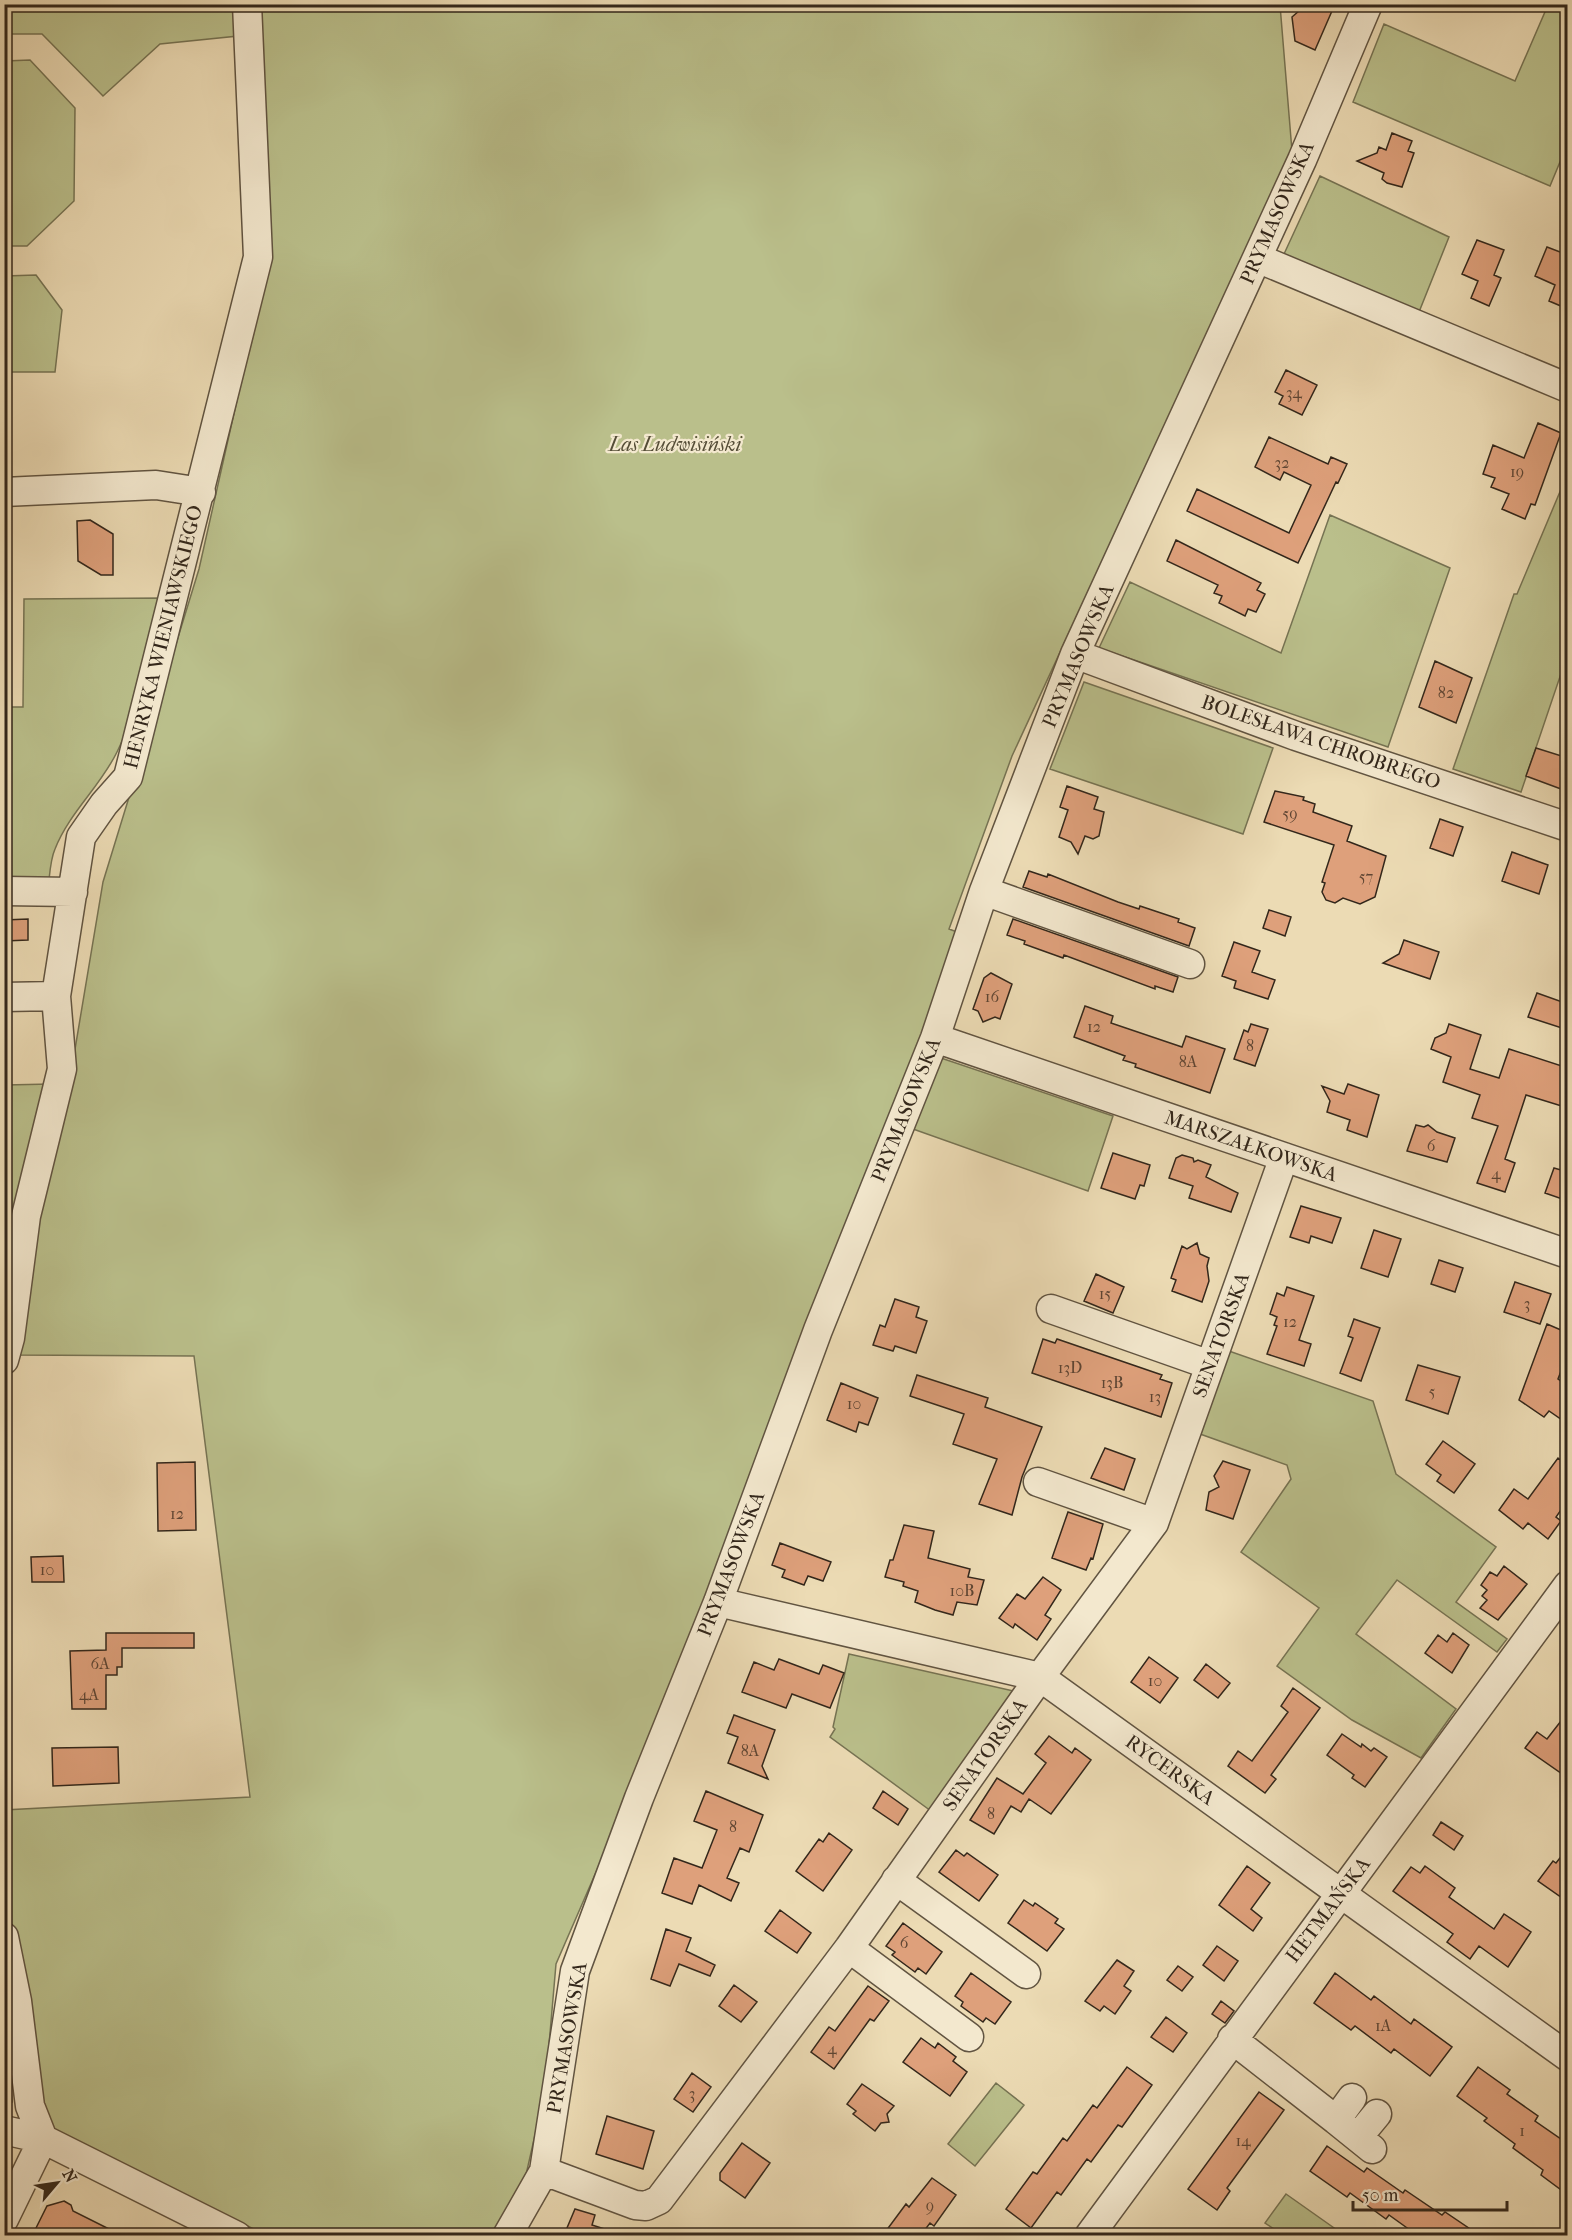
<svg xmlns="http://www.w3.org/2000/svg" width="1572" height="2240" font-family="'IM FELL French Canon',serif">
<style>
.green{fill:#babf8b;stroke:#767353;stroke-width:1.5}
.building{fill:#dea07b;stroke:#33271b;stroke-width:1.5}
.lines{fill:none;stroke-linecap:round;stroke-linejoin:round}
.minor-casing{stroke:#615441;stroke-width:31}
.minor{stroke:#f3e8ce;stroke-width:28}
.labels{text-anchor:middle;dominant-baseline:central;stroke-width:4.5;stroke-linejoin:round;paint-order:stroke}
.number-label{font-size:16px;fill:#5e4533}
.street-label{font-size:20px;fill:#33271b;stroke:#f3e8ce}
.park-label{font-size:20px;font-style:italic;fill:#554d37;stroke:#f3e8ce}
</style>
<rect width="100%" height="100%" fill="#ecdbb4"/>
<filter id="stains"><feTurbulence type="fractalNoise" baseFrequency=".00333" numOctaves="4"/><feColorMatrix values="0 0 0 0 .2 0 0 0 0 .09 0 0 0 0 .02 0 0 0 .5 -.17"/></filter>
<radialGradient id="worn" r=".72"><stop offset=".6" stop-color="#630" stop-opacity="0"/><stop offset="1" stop-color="#630" stop-opacity=".3"/></radialGradient>
<path class="green" d="M 4,5 L 233,5 L 238,36 L 160,44 L 103,96 L 42,34 L 5,34 Z
M 259,5 L 1280,5 L 1292,151 L 1012,756 L 949,929 L 965,935 L 644,1762 L 556,1964 L 545,2091 L 523,2188 L 494,2235 L 266,2235 L 52,2131 L 45,2113 L 5,1903 L 4,1810 L 250,1797 L 194,1356 L 14,1355 L 33,1213 L 69,1085 L 103,882 L 199,569 L 271,249 Z
M 1548,5 L 1568,11 L 1567,145 L 1550,186 L 1353,102 L 1384,24 L 1515,81 Z
M 30,60 L 75,108 L 74,201 L 27,246 L 5,246 L 5,61 Z
M 1320,176 L 1449,237 L 1419,312 L 1284,254 Z
M 36,275 L 62,310 L 55,372 L 5,372 L 5,276 Z
M 1567,475 L 1567,656 L 1521,792 L 1453,769 L 1514,594 L 1517,594 Z
M 1330,515 L 1450,568 L 1388,747 L 1099,648 L 1130,582 L 1281,653 Z
M 163,598 C 150,650 141,704 117,752 C 100,787 69,813 55,849 C 51,858 50,870 49,880 L 5,881 L 4,707 L 23,707 L 24,599 Z
M 1084,682 L 1273,748 L 1243,834 L 1050,769 Z
M 938,1057 L 1113,1116 L 1088,1191 L 913,1129 Z
M 51,1084 L 5,1286 L 5,1085 Z
M 1226,1350 L 1373,1401 L 1396,1474 L 1496,1547 L 1456,1602 L 1507,1639 L 1497,1652 L 1397,1580 L 1356,1634 L 1456,1709 L 1421,1758 L 1352,1720 L 1277,1666 L 1319,1608 L 1241,1552 L 1291,1479 L 1287,1465 L 1200,1434 Z
M 849,1654 L 1018,1692 L 931,1811 L 830,1737 L 835,1729 L 833,1727 Z
M 4,2006 L 12,2102 L 5,2111 L 4,2111 Z
M 996,2083 L 1024,2105 L 975,2166 L 948,2144 Z
M 1286,2194 L 1344,2235 L 1283,2235 L 1265,2223 Z"/>
<path class="building" d="M 1307,4 L 1335,4 L 1315,50 L 1295,41 L 1292,17 Z
M 1392,133 L 1412,141 L 1408,151 L 1414,153 L 1402,187 L 1387,183 L 1382,179 L 1384,173 L 1357,161 L 1377,153 L 1379,147 L 1386,150 Z
M 1477,240 L 1504,250 L 1494,275 L 1501,278 L 1489,306 L 1471,298 L 1478,281 L 1462,274 Z
M 1547,247 L 1568,255 L 1568,309 L 1549,301 L 1555,285 L 1535,276 Z
M 1286,370 L 1317,385 L 1302,415 L 1279,404 L 1283,396 L 1275,392 Z
M 1538,423 L 1561,433 L 1535,505 L 1531,504 L 1525,519 L 1502,509 L 1509,494 L 1491,487 L 1495,478 L 1483,474 L 1493,445 L 1524,458 Z
M 1269,437 L 1328,464 L 1331,457 L 1347,464 L 1338,483 L 1336,482 L 1298,563 L 1187,511 L 1197,489 L 1289,533 L 1311,485 L 1284,472 L 1280,480 L 1255,467 Z
M 90,520 L 113,534 L 113,575 L 101,575 L 78,561 L 77,521 Z
M 1176,540 L 1261,583 L 1257,590 L 1265,594 L 1256,612 L 1248,609 L 1245,616 L 1219,603 L 1222,596 L 1214,593 L 1218,585 L 1167,561 Z
M 1435,661 L 1472,678 L 1456,723 L 1419,707 Z
M 1536,748 L 1568,758 L 1568,770 L 1561,789 L 1526,776 Z
M 1067,786 L 1098,797 L 1094,809 L 1104,812 L 1099,836 L 1093,839 L 1085,836 L 1078,854 L 1071,842 L 1059,837 L 1068,810 L 1060,807 Z
M 1275,791 L 1304,797 L 1303,800 L 1315,804 L 1313,812 L 1352,826 L 1347,841 L 1386,856 L 1375,897 L 1360,904 L 1343,898 L 1335,903 L 1326,900 L 1322,892 L 1325,883 L 1322,882 L 1334,845 L 1264,822 Z
M 1440,819 L 1463,827 L 1453,856 L 1430,848 Z
M 1512,852 L 1548,865 L 1539,894 L 1502,881 Z
M 1029,871 L 1047,877 L 1048,874 L 1118,902 L 1139,909 L 1140,906 L 1179,919 L 1178,922 L 1195,928 L 1189,946 L 1023,887 Z
M 1269,910 L 1291,917 L 1285,936 L 1263,928 Z
M 28,919 L 28,940 L 4,941 L 4,920 Z
M 1013,919 L 1178,977 L 1173,992 L 1155,986 L 1155,989 L 1064,955 L 1063,958 L 1024,944 L 1025,941 L 1007,935 Z
M 1404,940 L 1439,952 L 1430,979 L 1383,963 L 1399,954 Z
M 1234,942 L 1260,951 L 1252,972 L 1275,980 L 1268,999 L 1234,988 L 1236,981 L 1222,976 Z
M 991,973 L 1012,984 L 1000,1019 L 995,1017 L 983,1022 L 978,1011 L 973,1009 L 984,978 Z
M 1537,993 L 1568,1004 L 1568,1030 L 1528,1017 Z
M 1085,1006 L 1113,1016 L 1111,1023 L 1182,1047 L 1186,1036 L 1225,1049 L 1210,1093 L 1135,1067 L 1136,1064 L 1123,1060 L 1125,1056 L 1074,1037 Z
M 1251,1024 L 1268,1029 L 1255,1066 L 1234,1059 L 1244,1030 L 1248,1032 Z
M 1449,1024 L 1481,1035 L 1470,1069 L 1499,1078 L 1509,1049 L 1568,1068 L 1568,1108 L 1526,1095 L 1505,1159 L 1515,1163 L 1505,1192 L 1477,1183 L 1498,1126 L 1472,1118 L 1480,1095 L 1443,1082 L 1451,1057 L 1431,1049 L 1435,1038 L 1446,1033 Z
M 1348,1084 L 1379,1095 L 1367,1137 L 1347,1130 L 1350,1120 L 1327,1112 L 1330,1101 L 1322,1086 L 1344,1094 Z
M 1416,1125 L 1424,1127 L 1428,1125 L 1437,1132 L 1455,1138 L 1447,1162 L 1407,1151 Z
M 1113,1153 L 1150,1165 L 1144,1186 L 1140,1185 L 1135,1199 L 1101,1188 Z
M 1182,1155 L 1193,1158 L 1194,1162 L 1198,1160 L 1211,1165 L 1206,1177 L 1238,1193 L 1231,1212 L 1189,1198 L 1193,1186 L 1169,1178 L 1176,1158 Z
M 1554,1168 L 1568,1172 L 1568,1201 L 1545,1193 Z
M 1301,1206 L 1341,1218 L 1332,1243 L 1311,1236 L 1309,1243 L 1290,1237 Z
M 1374,1230 L 1401,1239 L 1388,1277 L 1361,1268 Z
M 1197,1243 L 1200,1254 L 1209,1258 L 1207,1266 L 1209,1281 L 1202,1302 L 1172,1291 L 1176,1280 L 1171,1278 L 1182,1246 L 1187,1249 Z
M 1439,1260 L 1463,1268 L 1455,1292 L 1431,1284 Z
M 1096,1274 L 1124,1287 L 1113,1313 L 1084,1301 Z
M 1515,1282 L 1551,1294 L 1540,1324 L 1504,1312 Z
M 1287,1287 L 1314,1296 L 1299,1340 L 1311,1344 L 1304,1366 L 1267,1354 L 1277,1326 L 1274,1325 L 1277,1317 L 1270,1314 L 1277,1293 L 1284,1296 Z
M 895,1299 L 919,1307 L 916,1317 L 927,1321 L 916,1353 L 895,1346 L 893,1351 L 873,1345 L 880,1325 L 885,1327 Z
M 1354,1319 L 1380,1328 L 1361,1381 L 1340,1373 L 1353,1338 L 1348,1336 Z
M 1547,1324 L 1568,1333 L 1568,1353 L 1558,1379 L 1568,1386 L 1568,1424 L 1549,1411 L 1544,1417 L 1519,1400 Z
M 1043,1339 L 1055,1343 L 1057,1339 L 1162,1375 L 1160,1379 L 1172,1383 L 1161,1417 L 1032,1373 Z
M 1418,1365 L 1460,1377 L 1448,1414 L 1406,1400 Z
M 917,1375 L 988,1398 L 985,1407 L 1042,1427 L 1022,1477 L 1012,1515 L 979,1504 L 997,1459 L 953,1444 L 964,1414 L 910,1396 Z
M 841,1383 L 878,1398 L 868,1425 L 859,1422 L 856,1432 L 827,1420 Z
M 1443,1441 L 1475,1464 L 1454,1493 L 1437,1481 L 1441,1475 L 1426,1464 Z
M 1105,1448 L 1135,1459 L 1124,1490 L 1091,1478 Z
M 1558,1458 L 1568,1466 L 1568,1500 L 1556,1517 L 1561,1521 L 1548,1539 L 1528,1523 L 1523,1529 L 1499,1510 L 1514,1489 L 1528,1499 Z
M 1223,1461 L 1250,1470 L 1233,1519 L 1206,1510 L 1209,1492 L 1219,1487 L 1214,1476 Z
M 195,1462 L 196,1530 L 158,1531 L 157,1463 Z
M 1068,1512 L 1103,1524 L 1093,1559 L 1091,1558 L 1086,1570 L 1052,1558 Z
M 904,1525 L 934,1531 L 928,1558 L 970,1569 L 968,1577 L 984,1580 L 977,1605 L 957,1602 L 953,1615 L 935,1610 L 915,1602 L 918,1591 L 903,1586 L 904,1582 L 885,1577 L 890,1560 L 893,1560 Z
M 780,1543 L 831,1562 L 823,1581 L 808,1576 L 804,1585 L 782,1577 L 785,1570 L 772,1565 Z
M 63,1556 L 64,1582 L 32,1582 L 31,1557 Z
M 1504,1566 L 1527,1584 L 1498,1620 L 1480,1608 L 1487,1600 L 1482,1596 L 1487,1590 L 1481,1585 L 1490,1572 L 1497,1576 Z
M 1043,1577 L 1061,1590 L 1045,1615 L 1051,1619 L 1037,1640 L 1015,1624 L 1013,1628 L 999,1618 L 1017,1594 L 1025,1599 Z
M 106,1633 L 194,1633 L 194,1648 L 122,1648 L 122,1667 L 117,1667 L 117,1675 L 106,1675 L 106,1709 L 72,1709 L 70,1651 L 106,1650 Z
M 1453,1633 L 1469,1645 L 1452,1673 L 1425,1653 L 1438,1635 L 1447,1642 Z
M 1149,1657 L 1178,1678 L 1160,1703 L 1131,1682 Z
M 779,1659 L 819,1674 L 823,1665 L 844,1673 L 830,1708 L 792,1694 L 786,1708 L 742,1692 L 754,1662 L 774,1670 Z
M 1206,1664 L 1230,1683 L 1218,1698 L 1194,1680 Z
M 1293,1688 L 1320,1708 L 1271,1775 L 1276,1779 L 1265,1793 L 1228,1766 L 1238,1751 L 1252,1761 L 1288,1712 L 1281,1706 Z
M 1568,1712 L 1568,1778 L 1525,1748 L 1537,1732 L 1547,1739 Z
M 734,1715 L 775,1730 L 762,1766 L 768,1779 L 728,1763 L 738,1737 L 727,1733 Z
M 1342,1734 L 1361,1747 L 1362,1744 L 1371,1751 L 1374,1748 L 1387,1757 L 1365,1787 L 1352,1778 L 1354,1775 L 1327,1755 Z
M 1049,1736 L 1072,1753 L 1075,1748 L 1091,1760 L 1051,1814 L 1029,1799 L 1021,1812 L 1011,1806 L 994,1834 L 970,1820 L 997,1778 L 1023,1794 L 1046,1763 L 1035,1754 Z
M 118,1747 L 119,1783 L 53,1786 L 52,1748 Z
M 706,1791 L 763,1815 L 749,1852 L 740,1848 L 727,1878 L 739,1883 L 731,1901 L 699,1885 L 692,1904 L 662,1893 L 674,1858 L 702,1868 L 717,1830 L 694,1821 Z
M 883,1791 L 908,1809 L 898,1825 L 873,1808 Z
M 1441,1822 L 1463,1836 L 1454,1850 L 1433,1835 Z
M 829,1833 L 852,1850 L 823,1891 L 796,1871 L 819,1839 L 823,1842 Z
M 1568,1848 L 1568,1902 L 1538,1881 L 1553,1861 L 1556,1863 Z
M 956,1850 L 964,1856 L 967,1853 L 998,1875 L 979,1901 L 939,1872 Z
M 1247,1866 L 1270,1883 L 1251,1909 L 1262,1918 L 1253,1931 L 1219,1905 Z
M 1425,1866 L 1455,1888 L 1449,1897 L 1494,1929 L 1504,1914 L 1531,1932 L 1508,1967 L 1479,1946 L 1470,1959 L 1447,1942 L 1453,1934 L 1393,1891 L 1411,1867 L 1420,1873 Z
M 1024,1900 L 1033,1906 L 1035,1903 L 1058,1919 L 1055,1923 L 1064,1929 L 1047,1951 L 1008,1923 Z
M 780,1910 L 811,1933 L 797,1953 L 765,1931 Z
M 903,1923 L 942,1952 L 926,1974 L 918,1968 L 915,1972 L 892,1955 L 895,1952 L 886,1946 Z
M 666,1929 L 691,1938 L 686,1951 L 715,1965 L 710,1976 L 679,1964 L 670,1986 L 651,1979 Z
M 1217,1946 L 1238,1961 L 1224,1981 L 1203,1965 Z
M 1117,1960 L 1134,1971 L 1124,1986 L 1131,1991 L 1115,2014 L 1104,2006 L 1100,2011 L 1085,2001 Z
M 1178,1966 L 1193,1977 L 1182,1991 L 1167,1980 Z
M 971,1973 L 1011,2002 L 995,2024 L 986,2018 L 983,2022 L 961,2006 L 963,2002 L 955,1996 Z
M 1335,1973 L 1371,2000 L 1374,1996 L 1411,2024 L 1414,2019 L 1452,2047 L 1430,2076 L 1394,2049 L 1391,2053 L 1355,2026 L 1351,2030 L 1314,2003 Z
M 734,1985 L 757,2002 L 741,2022 L 719,2006 Z
M 868,1986 L 889,2001 L 874,2021 L 870,2019 L 834,2069 L 811,2052 L 829,2027 L 835,2031 Z
M 1221,2001 L 1234,2011 L 1225,2023 L 1212,2014 Z
M 1166,2017 L 1187,2033 L 1173,2052 L 1151,2037 Z
M 921,2038 L 935,2048 L 938,2043 L 956,2057 L 953,2061 L 967,2072 L 950,2096 L 903,2062 Z
M 1127,2067 L 1152,2085 L 1122,2127 L 1118,2125 L 1091,2162 L 1087,2159 L 1061,2195 L 1057,2192 L 1031,2228 L 1006,2209 L 1033,2172 L 1037,2174 L 1063,2138 L 1067,2141 L 1093,2105 L 1097,2108 Z
M 1478,2067 L 1510,2090 L 1507,2094 L 1538,2116 L 1535,2121 L 1568,2144 L 1568,2195 L 1541,2175 L 1543,2170 L 1513,2148 L 1515,2144 L 1484,2121 L 1487,2118 L 1457,2096 Z
M 692,2073 L 711,2087 L 693,2112 L 674,2099 Z
M 862,2084 L 894,2106 L 887,2114 L 889,2122 L 881,2123 L 875,2131 L 853,2114 L 856,2111 L 847,2104 Z
M 1259,2092 L 1284,2110 L 1227,2188 L 1230,2191 L 1217,2210 L 1188,2189 Z
M 607,2116 L 654,2131 L 643,2169 L 596,2154 Z
M 742,2143 L 770,2163 L 745,2198 L 720,2180 L 720,2173 Z
M 1327,2146 L 1364,2172 L 1367,2168 L 1403,2193 L 1405,2190 L 1442,2215 L 1445,2212 L 1479,2235 L 1417,2235 L 1389,2215 L 1386,2219 L 1350,2193 L 1347,2197 L 1310,2171 Z
M 932,2178 L 956,2195 L 934,2226 L 930,2223 L 921,2235 L 883,2235 L 906,2204 L 909,2207 Z
M 64,2201 L 71,2205 L 73,2211 L 121,2235 L 47,2235 L 35,2230 L 47,2206 Z
M 575,2209 L 595,2215 L 592,2225 L 614,2232 L 613,2235 L 564,2235 Z"/>
<g class="lines">
<defs>
<path id="minor" d="M 1257,258 L 1568,388
M 4,492 L 156,485 L 201,492
M 1075,654 L 1296,736 L 1568,827
M 4,891 L 73,892
M 984,891 L 1190,964
M 4,997 L 56,996
M 935,1038 L 1568,1254
M 1051,1309 L 1210,1365
M 4,1360 L 10,1338 L 26,1216 L 62,1069 L 56,996 L 81,837 L 104,804 L 128,777 L 258,257 L 247,4
M 1038,1482 L 1154,1523
M 718,1602 L 1040,1677 L 1568,2057
M 896,1880 L 1026,1974
M 4,1937 L 17,2001 L 30,2106 L 43,2139
M 849,1948 L 969,2037
M 1232,2039 L 1336,2120 L 1352,2098
M 1336,2120 L 1372,2149
M 4,2130 L 43,2139 L 237,2236
M 1358,2137 L 1377,2114
M 544,2171 L 635,2205 L 646,2206 L 659,2200 L 849,1948 L 1040,1677 L 1154,1523 L 1284,1157
M 4,2219 L 43,2139
M 507,2236 L 544,2171 L 575,1971 L 639,1798 L 718,1602 L 818,1330 L 935,1038 L 984,891 L 1075,654 L 1302,160 L 1368,4
M 1089,2236 L 1568,1585"/>
</defs>
<use href="#minor" class="minor-casing"/>
<use href="#minor" class="minor"/>
</g>
<g class="labels">
<g class="number-label">
<text x="1294" y="392">34</text>
<text x="1282" y="462">32</text>
<text x="1517" y="471">19</text>
<text x="1446" y="692">82</text>
<text x="1290" y="813">59</text>
<text x="1366" y="876">57</text>
<text x="992" y="996">16</text>
<text x="1094" y="1026">12</text>
<text x="1250" y="1045">8</text>
<text x="1188" y="1061">8A</text>
<text x="1431" y="1145">6</text>
<text x="1496" y="1173">4</text>
<text x="1105" y="1293">15</text>
<text x="1527" y="1303">3</text>
<text x="1290" y="1321">12</text>
<text x="1070" y="1367">13D</text>
<text x="1112" y="1382">13B</text>
<text x="1432" y="1391">5</text>
<text x="1155" y="1396">13</text>
<text x="854" y="1403">10</text>
<text x="177" y="1513">12</text>
<text x="47" y="1569">10</text>
<text x="962" y="1590">10B</text>
<text x="100" y="1663">6A</text>
<text x="1155" y="1680">10</text>
<text x="89" y="1694">4A</text>
<text x="750" y="1750">8A</text>
<text x="991" y="1813">8</text>
<text x="733" y="1826">8</text>
<text x="904" y="1942">6</text>
<text x="1383" y="2025">1A</text>
<text x="832" y="2048">4</text>
<text x="692" y="2093">3</text>
<text x="1522" y="2130">1</text>
<text x="1243" y="2140">14</text>
<text x="930" y="2205">9</text>
</g>
<g class="street-label">
<text transform="translate(1277 213) rotate(-66)">PRYMASOWSKA</text>
<text transform="translate(163 637) rotate(-76)">HENRYKA WIENIAWSKIEGO</text>
<text transform="translate(1078 656) rotate(-67)">PRYMASOWSKA</text>
<text transform="translate(1321 742) rotate(19)">BOLESŁAWA CHROBREGO</text>
<text transform="translate(906 1110) rotate(-68)">PRYMASOWSKA</text>
<text transform="translate(1251 1146) rotate(19)">MARSZAŁKOWSKA</text>
<text transform="translate(1221 1335) rotate(-70)">SENATORSKA</text>
<text transform="translate(731 1564) rotate(-69)">PRYMASOWSKA</text>
<text transform="translate(985 1755) rotate(-55)">SENATORSKA</text>
<text transform="translate(1170 1770) rotate(36)">RYCERSKA</text>
<text transform="translate(1328 1910) rotate(-53)">HETMAŃSKA</text>
<text transform="translate(567 2038) rotate(-80)">PRYMASOWSKA</text>
</g>
<g class="park-label">
<text x="675" y="444">Las Ludwisiński</text>
</g>
</g>
<rect width="1572" height="2240" fill="none" stroke="#ecdbb4" stroke-width="24"/>
<rect x="6" y="6" width="1560" height="2228" fill="none" stroke="#33271b" stroke-width="3"/>
<rect x="12" y="12" width="1548" height="2216" fill="none" stroke="#33271b" stroke-width="1.5"/>
<g transform="translate(57 2183) rotate(61)" stroke="#f3e8ce" stroke-width="4.5" paint-order="stroke">
<path d="M0-4.5L10 22L0 15L-10 22Z" fill="#33271b"/>
<text y="-9" font-size="16" font-weight="bold" text-anchor="middle" fill="#33271b">N</text>
</g>
<path d="M1353 2201v9h154v-9" fill="none" stroke="#33271b" stroke-width="3"/>
<text x="1362" y="2201" font-size="18" fill="#33271b" stroke="#f3e8ce" stroke-width="4.5" paint-order="stroke">50 m</text>
<rect width="100%" height="100%" filter="url(#stains)"/>
<rect width="100%" height="100%" fill="url(#worn)"/>
</svg>
